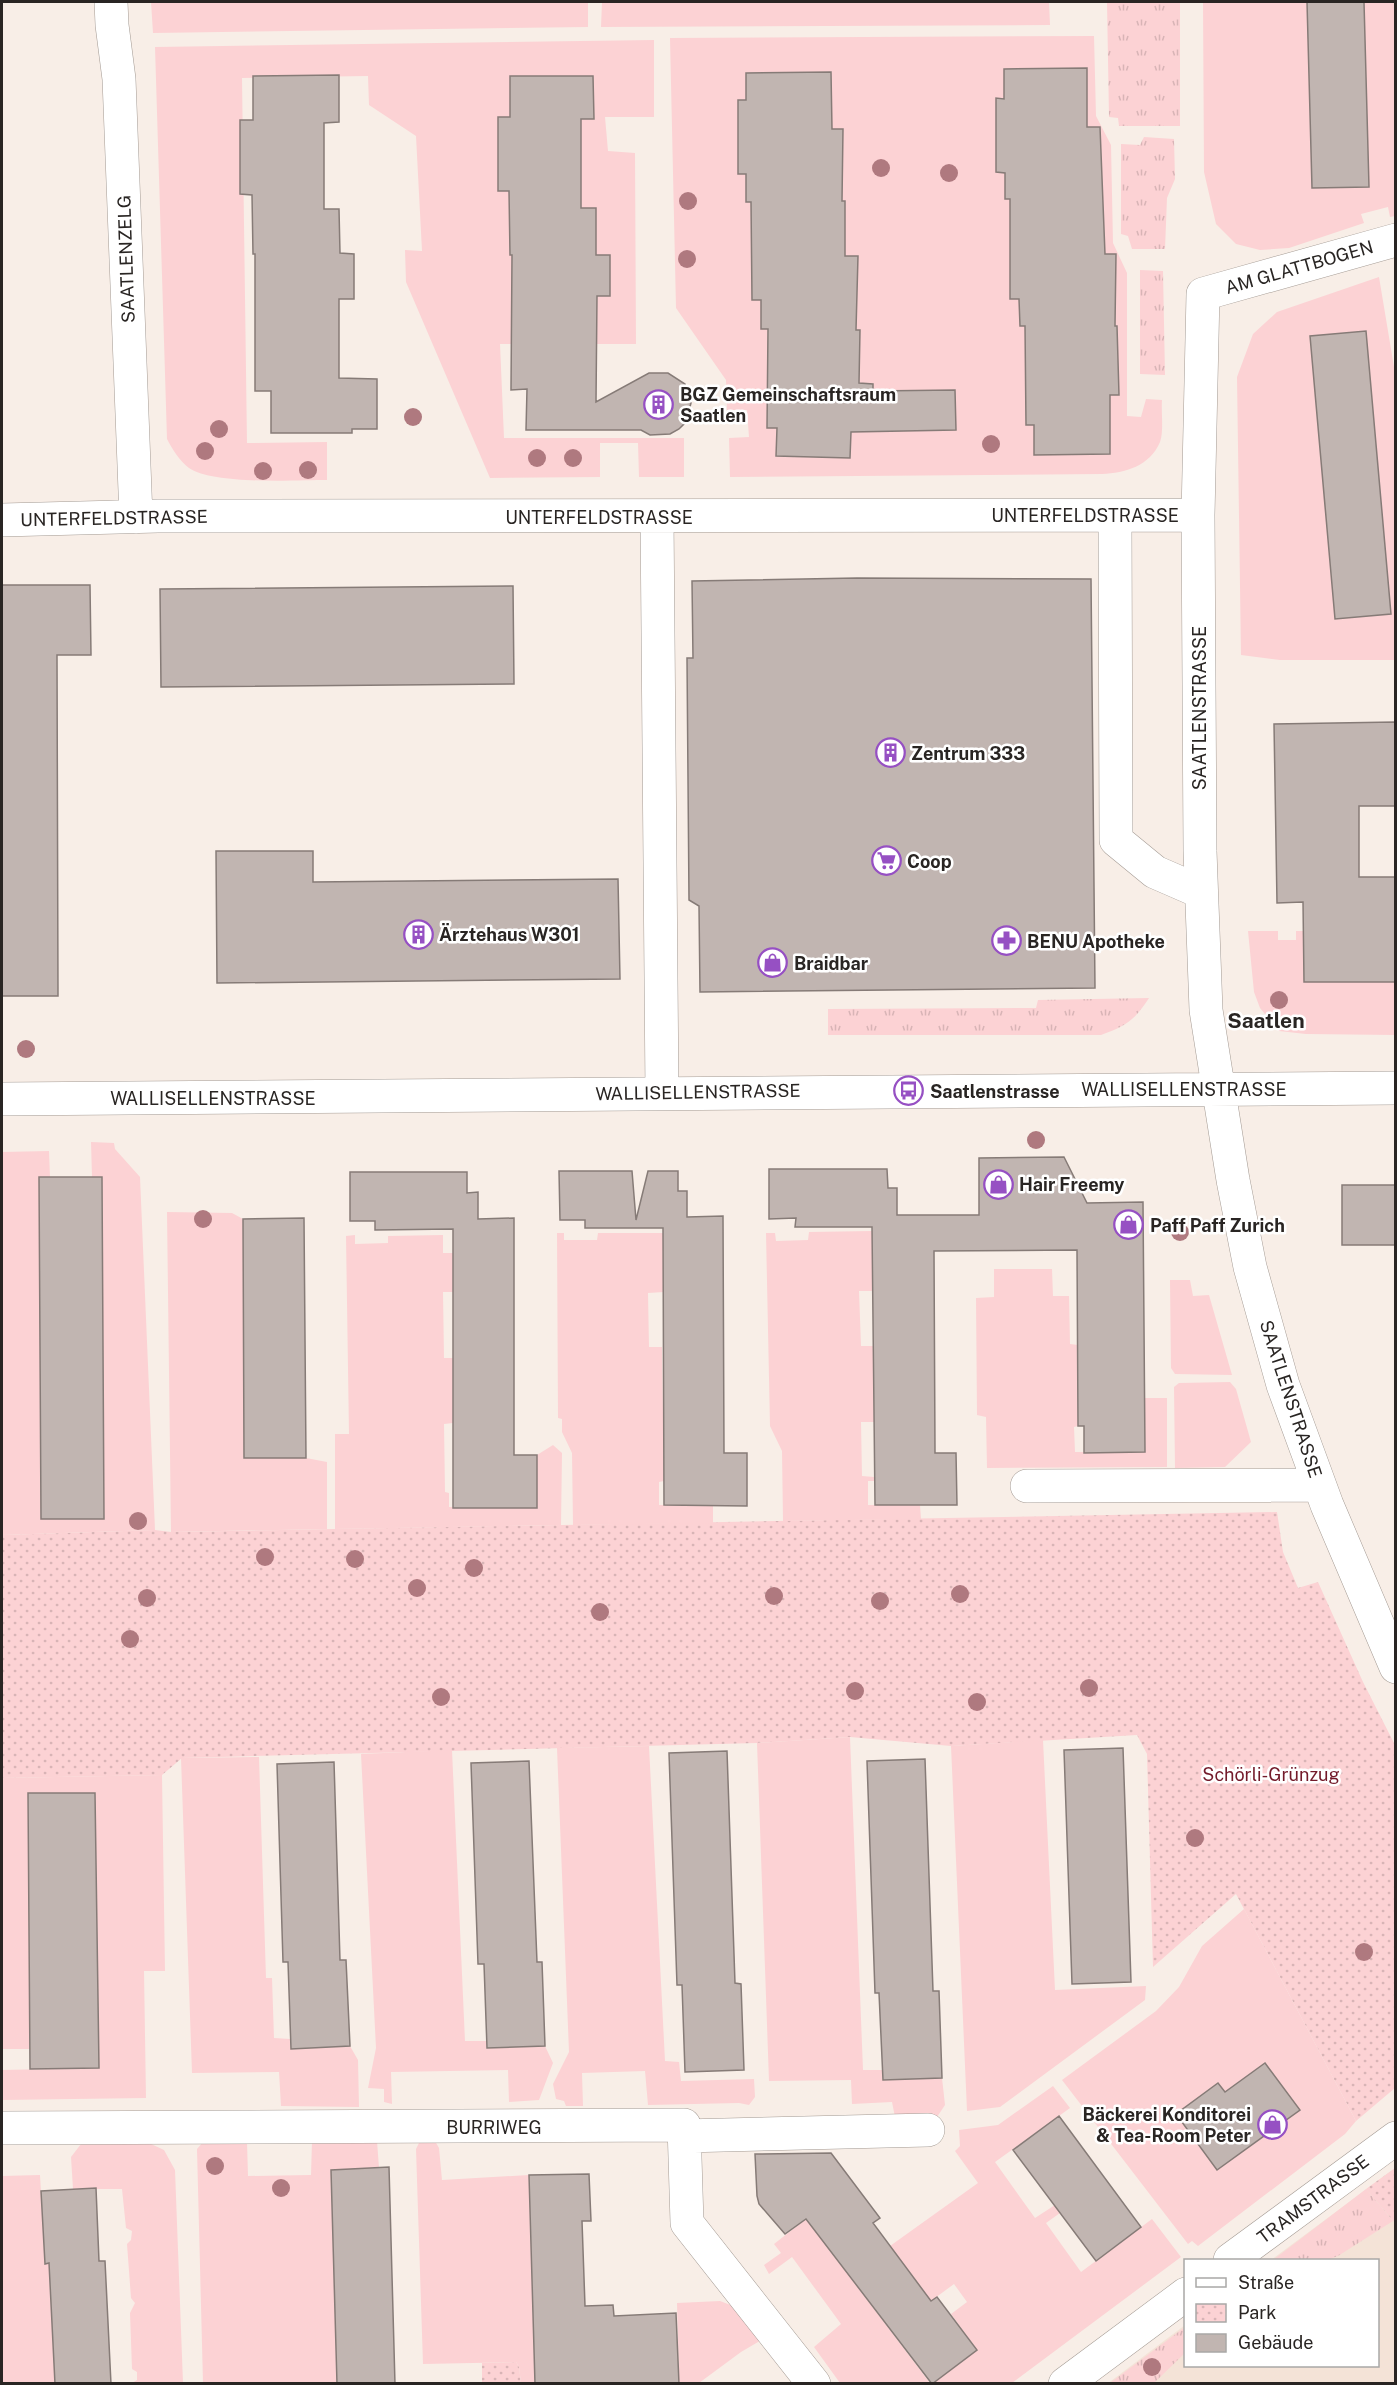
<svg xmlns="http://www.w3.org/2000/svg" width="1397" height="2385" font-family="'Public Sans',sans-serif">
<style>
.built{fill:#f4e3d7}
.grass{fill:url(#grass-tufts)}
.park{fill:url(#park-dots)}
.garden{fill:#fcd2d4}
.building{fill:#c1b5b1;stroke:#867b77;stroke-width:1.5}
.lines{fill:none;stroke-linecap:round;stroke-linejoin:round}
.minor-casing{stroke:#a49b94;stroke-width:34}
.minor{stroke:#fff;stroke-width:33}
.tree{fill:#af797f}
.labels{text-anchor:middle;dominant-baseline:central;stroke-width:5;stroke-linejoin:round;paint-order:stroke}
.street-label{font-size:18px;fill:#292523;stroke:#fff}
.poi-label{font-size:18px;font-weight:bold;fill:#292523;stroke:#fff;text-anchor:start}
.park-label{font-size:18px;fill:#731a2a;stroke:#fff}
.quarter-label{font-size:21px;font-weight:bold;fill:#292523;stroke:#fff}
</style>
<defs>
<pattern id="grass-tufts" width="24" height="20" patternUnits="userSpaceOnUse" patternTransform="scale(1.5)"><rect width="24" height="20" fill="#fcd2d4"/><path d="M3 7l-1-3M5 7V3M7 7l1-3M15 17l-1-3M17 17v-4M19 17l1-3" fill="none" stroke="#d8b4b6"/></pattern>
<pattern id="park-dots" width="8" height="8" patternUnits="userSpaceOnUse" patternTransform="scale(1.5)"><rect width="8" height="8" fill="#fcd2d4"/><path d="M2 2h.1M6 6h.1" fill="none" stroke="#d8b4b6" stroke-width="1.8" stroke-linecap="round"/></pattern>
</defs>
<rect width="100%" height="100%" fill="#f8eee7"/>
<path class="built" d="M 1395,2168 L 1395,2383 L 1107,2384 L 1185,2325 L 1186,2366 L 1378,2366 L 1378,2260 L 1271,2260 Z"/>
<path class="grass" d="M 1107,2 L 1180,2 L 1180,126 L 1119,126 L 1118,118 L 1109,117 Z
M 1144,137 L 1174,139 L 1175,179 L 1167,198 L 1165,249 L 1132,249 L 1128,236 L 1121,234 L 1121,144 L 1140,145 Z
M 1140,270 L 1163,271 L 1165,375 L 1140,374 Z
M 1149,998 C 1134,1021 1126,1026 1101,1035 L 828,1035 L 828,1009 L 1036,1008 L 1038,1000 Z
M 1366,2189 L 1393,2221 L 1338,2256 L 1327,2260 L 1273,2260 Z
M 1185,2327 L 1185,2353 L 1154,2383 L 1110,2383 Z"/>
<path class="park" d="M 1277,1512 L 1283,1552 L 1298,1588 L 1318,1582 L 1363,1682 L 1395,1745 L 1395,2088 L 1356,2121 L 1236,1894 L 1153,1967 L 1147,1754 L 1137,1735 L 951,1746 L 850,1737 L 757,1743 L 182,1758 L 162,1775 L 2,1778 L 2,1535 L 155,1530 L 171,1532 Z
M 1395,2168 L 1395,2223 L 1366,2189 Z
M 516,2362 L 519,2367 L 521,2383 L 482,2384 L 482,2363 Z"/>
<path class="garden" d="M 151,2 L 588,2 L 588,27 L 153,33 Z
M 602,2 L 1049,2 L 1050,25 L 601,27 Z
M 1203,2 L 1395,2 L 1395,216 L 1390,217 L 1388,207 L 1361,214 L 1364,223 L 1289,248 L 1260,250 L 1236,244 L 1216,224 L 1204,172 Z
M 1094,36 L 1096,116 L 1111,145 L 1113,243 L 1127,273 L 1127,416 L 1141,417 L 1146,399 L 1162,400 C 1161,412 1164,431 1160,442 C 1150,466 1125,473 1102,474 L 730,477 L 729,438 L 749,437 L 747,410 L 727,410 L 726,380 L 676,308 L 670,38 Z
M 654,40 L 654,117 L 605,117 L 608,151 L 635,153 L 636,344 L 500,344 L 504,438 L 684,438 L 684,477 L 639,477 L 638,443 L 600,443 L 600,477 L 490,478 L 406,282 L 405,250 L 422,251 L 416,136 L 369,105 L 368,76 L 242,78 L 247,443 L 327,442 L 327,480 C 295,480 214,485 189,468 C 180,461 172,449 167,439 L 155,47 Z
M 1379,277 L 1395,373 L 1395,660 L 1280,660 L 1241,655 L 1237,377 L 1253,334 L 1277,312 Z
M 1248,931 L 1278,931 L 1278,940 L 1296,940 L 1296,931 L 1303,931 L 1304,982 L 1395,982 L 1395,1035 L 1306,1034 L 1279,1031 L 1260,1008 L 1254,992 Z
M 91,1142 L 114,1143 L 115,1149 L 140,1177 L 155,1530 L 2,1535 L 2,1152 L 49,1151 L 50,1177 L 39,1177 L 42,1519 L 104,1519 L 102,1177 L 92,1177 Z
M 167,1212 L 232,1213 L 243,1219 L 244,1458 L 306,1458 L 327,1462 L 327,1529 L 171,1532 Z
M 872,1231 L 872,1291 L 859,1291 L 861,1346 L 873,1346 L 874,1422 L 861,1422 L 862,1476 L 874,1477 L 874,1481 L 868,1481 L 868,1505 L 920,1505 L 921,1519 L 783,1521 L 782,1451 L 770,1426 L 766,1233 L 775,1233 L 776,1241 L 808,1240 L 809,1232 Z
M 557,1233 L 564,1233 L 564,1240 L 597,1240 L 598,1233 L 663,1233 L 664,1292 L 648,1293 L 649,1347 L 662,1347 L 664,1481 L 659,1482 L 659,1505 L 713,1505 L 713,1523 L 573,1525 L 572,1453 L 562,1432 L 562,1419 L 558,1418 Z
M 355,1235 L 355,1244 L 388,1243 L 388,1236 L 443,1235 L 443,1253 L 453,1253 L 454,1292 L 443,1292 L 444,1358 L 454,1358 L 453,1423 L 444,1424 L 445,1492 L 449,1493 L 449,1507 L 537,1508 L 537,1455 L 553,1445 L 562,1453 L 561,1525 L 335,1529 L 335,1434 L 349,1434 L 346,1236 Z
M 994,1269 L 1052,1269 L 1053,1296 L 1069,1296 L 1070,1344 L 1078,1345 L 1078,1426 L 1074,1427 L 1075,1452 L 1145,1452 L 1145,1398 L 1167,1398 L 1167,1467 L 987,1468 L 986,1417 L 977,1415 L 976,1298 L 994,1297 Z
M 1170,1280 L 1190,1280 L 1193,1296 L 1209,1295 L 1232,1375 L 1175,1374 L 1171,1368 Z
M 1230,1382 L 1236,1389 L 1251,1442 L 1225,1467 L 1175,1468 L 1174,1387 L 1179,1383 Z
M 850,1737 L 863,2070 L 882,2070 L 883,2080 L 942,2078 L 945,2105 L 937,2117 L 895,2117 L 892,2102 L 852,2104 L 851,2080 L 769,2081 L 757,1743 Z
M 1043,1740 L 1055,1990 L 1146,1986 L 1145,2000 L 1000,2107 L 967,2111 L 951,1746 Z
M 649,1746 L 665,2061 L 679,2062 L 681,2081 L 754,2079 L 755,2097 L 749,2105 L 739,2103 L 648,2105 L 645,2071 L 582,2073 L 583,2106 L 566,2106 L 564,2101 L 556,2099 L 553,2084 L 569,2052 L 557,1748 Z
M 452,1750 L 465,2041 L 487,2041 L 487,2048 L 545,2046 L 553,2063 L 539,2100 L 509,2102 L 508,2070 L 391,2072 L 392,2104 L 384,2102 L 384,2089 L 368,2088 L 376,2048 L 361,1754 Z
M 259,1757 L 266,1978 L 272,1978 L 274,2038 L 290,2039 L 291,2049 L 350,2046 L 358,2060 L 359,2107 L 281,2106 L 279,2072 L 192,2073 L 181,1758 Z
M 162,1775 L 165,1971 L 144,1971 L 146,2098 L 2,2100 L 2,2070 L 99,2068 L 95,1793 L 28,1793 L 30,2049 L 2,2049 L 2,1778 Z
M 1244,1909 L 1356,2121 L 1345,2134 L 1198,2246 L 1192,2241 L 1188,2244 L 1062,2080 L 1156,2011 L 1179,1987 L 1202,1946 Z
M 1053,2086 L 1070,2108 L 995,2162 L 1035,2218 L 1055,2205 L 1060,2213 L 1046,2223 L 1081,2272 L 1152,2219 L 1181,2257 L 1012,2383 L 932,2384 L 977,2350 L 951,2314 L 967,2302 L 954,2284 L 931,2301 L 890,2246 L 978,2183 L 955,2151 L 960,2146 L 959,2130 L 998,2125 Z
M 312,2141 L 377,2141 L 379,2168 L 331,2170 L 338,2383 L 203,2383 L 197,2149 L 203,2142 L 247,2142 L 248,2176 L 311,2175 Z
M 420,2141 L 435,2141 L 439,2148 L 442,2180 L 529,2175 L 535,2383 L 521,2383 L 519,2367 L 516,2362 L 423,2364 L 416,2149 Z
M 149,2143 L 164,2150 L 175,2170 L 183,2383 L 132,2383 L 137,2380 L 137,2372 L 132,2369 L 130,2313 L 135,2303 L 131,2298 L 127,2244 L 131,2240 L 132,2231 L 126,2228 L 122,2189 L 73,2189 L 71,2157 L 81,2144 Z
M 40,2175 L 45,2263 L 49,2263 L 55,2383 L 2,2383 L 2,2176 Z
M 806,2219 L 930,2383 L 840,2383 L 814,2347 L 841,2324 L 792,2257 L 769,2274 L 764,2265 L 781,2253 L 774,2244 Z
M 720,2301 L 741,2309 L 765,2338 L 741,2352 L 699,2383 L 622,2384 L 622,2381 L 679,2380 L 677,2303 Z"/>
<path class="building" d="M 1307,2 L 1364,2 L 1369,187 L 1312,188 Z
M 1087,68 L 1087,127 L 1100,127 L 1105,254 L 1116,254 L 1115,326 L 1117,326 L 1119,395 L 1110,395 L 1110,454 L 1034,455 L 1034,425 L 1026,425 L 1025,326 L 1020,326 L 1019,299 L 1010,299 L 1010,199 L 1005,199 L 1005,173 L 996,172 L 996,98 L 1004,99 L 1004,69 Z
M 831,72 L 832,129 L 843,129 L 842,201 L 845,201 L 845,256 L 858,256 L 856,330 L 860,330 L 859,383 L 873,384 L 873,391 L 955,390 L 956,430 L 851,432 L 850,458 L 776,456 L 777,428 L 767,428 L 768,329 L 761,329 L 761,300 L 752,300 L 751,202 L 746,202 L 746,174 L 738,174 L 738,100 L 746,100 L 746,73 Z
M 339,75 L 339,122 L 324,123 L 324,209 L 339,209 L 340,253 L 354,254 L 354,299 L 339,299 L 339,378 L 377,379 L 377,429 L 352,429 L 352,433 L 271,433 L 271,391 L 255,391 L 255,254 L 253,254 L 252,195 L 240,194 L 240,120 L 253,120 L 253,76 Z
M 510,76 L 593,76 L 594,119 L 581,119 L 581,208 L 596,208 L 596,255 L 610,255 L 610,296 L 597,296 L 596,402 L 649,373 L 668,373 L 685,384 L 691,403 L 686,422 L 679,429 L 670,434 L 650,435 L 641,430 L 526,430 L 527,389 L 511,390 L 512,255 L 510,255 L 509,191 L 498,191 L 498,117 L 510,117 Z
M 1366,331 L 1391,614 L 1335,619 L 1310,336 Z
M 857,578 L 1091,579 L 1095,988 L 700,992 L 699,906 L 689,900 L 687,658 L 693,658 L 692,581 Z
M 2,585 L 90,585 L 91,655 L 57,655 L 58,996 L 2,996 Z
M 513,586 L 514,684 L 161,687 L 160,589 Z
M 1395,722 L 1395,806 L 1359,806 L 1359,877 L 1395,877 L 1395,982 L 1304,982 L 1303,902 L 1277,903 L 1274,724 Z
M 216,851 L 313,851 L 313,882 L 618,879 L 620,979 L 217,983 Z
M 1064,1157 L 1087,1203 L 1143,1202 L 1145,1452 L 1084,1453 L 1084,1426 L 1078,1426 L 1077,1250 L 934,1251 L 935,1453 L 956,1453 L 957,1505 L 875,1505 L 872,1227 L 795,1227 L 796,1218 L 769,1219 L 769,1169 L 887,1169 L 888,1188 L 897,1188 L 897,1215 L 979,1215 L 979,1158 Z
M 559,1171 L 632,1171 L 636,1220 L 648,1171 L 678,1171 L 678,1191 L 687,1191 L 687,1217 L 723,1216 L 724,1453 L 747,1453 L 747,1506 L 664,1505 L 663,1228 L 585,1228 L 585,1220 L 560,1220 Z
M 350,1172 L 467,1172 L 467,1193 L 478,1192 L 478,1219 L 514,1218 L 514,1455 L 537,1455 L 537,1508 L 453,1508 L 453,1229 L 375,1230 L 375,1221 L 350,1221 Z
M 39,1177 L 102,1177 L 104,1519 L 41,1519 Z
M 1342,1185 L 1395,1185 L 1395,1245 L 1342,1245 Z
M 304,1218 L 306,1458 L 244,1458 L 243,1219 Z
M 1123,1748 L 1131,1982 L 1072,1984 L 1064,1750 Z
M 727,1751 L 735,1983 L 741,1984 L 744,2070 L 685,2072 L 682,1985 L 677,1985 L 669,1753 Z
M 925,1759 L 933,1991 L 939,1991 L 942,2078 L 883,2080 L 879,1993 L 875,1993 L 867,1761 Z
M 529,1761 L 537,1962 L 542,1962 L 545,2046 L 487,2048 L 484,1964 L 478,1964 L 471,1763 Z
M 334,1762 L 340,1960 L 346,1960 L 350,2046 L 291,2049 L 288,1962 L 283,1962 L 277,1764 Z
M 28,1793 L 95,1793 L 99,2068 L 30,2069 Z
M 1265,2063 L 1300,2110 L 1217,2170 L 1176,2114 L 1218,2083 L 1225,2092 Z
M 1059,2116 L 1141,2227 L 1096,2261 L 1013,2150 Z
M 831,2153 L 880,2218 L 873,2223 L 931,2301 L 937,2297 L 977,2350 L 932,2384 L 806,2219 L 785,2234 L 759,2204 L 757,2196 L 755,2154 Z
M 389,2167 L 395,2384 L 337,2384 L 331,2170 Z
M 589,2174 L 591,2221 L 582,2221 L 585,2306 L 613,2305 L 614,2316 L 676,2313 L 679,2384 L 535,2384 L 529,2175 Z
M 96,2188 L 99,2261 L 105,2261 L 111,2384 L 55,2384 L 49,2263 L 45,2264 L 41,2191 Z"/>
<g class="lines">
<defs>
<path id="minor" d="M 111,2 L 112,25 L 119,79 L 136,517
M 1396,240 L 1203,294 L 1198,515 L 1200,851 L 1206,1010 L 1233,1180 L 1250,1267 L 1283,1385 L 1327,1505 L 1396,1667
M 1115,516 L 1116,840 L 1155,872 L 1201,892
M 657,517 L 662,1093
M 2,520 L 158,516 L 1198,515
M 2,1099 C 466,1095 931,1088 1396,1088
M 1027,1486 L 1319,1485
M 2,2128 L 684,2125 L 687,2223 L 814,2384
M 684,2136 L 928,2130
M 1230,2260 L 1396,2138
M 1065,2384 L 1186,2294"/>
</defs>
<use href="#minor" class="minor-casing"/>
<use href="#minor" class="minor"/>
</g>
<g class="tree">
<circle cx="881" cy="168" r="9"/>
<circle cx="949" cy="173" r="9"/>
<circle cx="688" cy="201" r="9"/>
<circle cx="687" cy="259" r="9"/>
<circle cx="413" cy="417" r="9"/>
<circle cx="219" cy="429" r="9"/>
<circle cx="991" cy="444" r="9"/>
<circle cx="205" cy="451" r="9"/>
<circle cx="537" cy="458" r="9"/>
<circle cx="573" cy="458" r="9"/>
<circle cx="308" cy="470" r="9"/>
<circle cx="263" cy="471" r="9"/>
<circle cx="1279" cy="1000" r="9"/>
<circle cx="26" cy="1049" r="9"/>
<circle cx="1036" cy="1140" r="9"/>
<circle cx="203" cy="1219" r="9"/>
<circle cx="1180" cy="1232" r="9"/>
<circle cx="138" cy="1521" r="9"/>
<circle cx="265" cy="1557" r="9"/>
<circle cx="355" cy="1559" r="9"/>
<circle cx="474" cy="1568" r="9"/>
<circle cx="417" cy="1588" r="9"/>
<circle cx="960" cy="1594" r="9"/>
<circle cx="774" cy="1596" r="9"/>
<circle cx="147" cy="1598" r="9"/>
<circle cx="880" cy="1601" r="9"/>
<circle cx="600" cy="1612" r="9"/>
<circle cx="130" cy="1639" r="9"/>
<circle cx="1089" cy="1688" r="9"/>
<circle cx="855" cy="1691" r="9"/>
<circle cx="441" cy="1697" r="9"/>
<circle cx="977" cy="1702" r="9"/>
<circle cx="1195" cy="1838" r="9"/>
<circle cx="1364" cy="1952" r="9"/>
<circle cx="215" cy="2166" r="9"/>
<circle cx="281" cy="2188" r="9"/>
<circle cx="1152" cy="2367" r="9"/>
</g>
<defs>
<symbol id="building-ring" viewBox="-11 -11 22 22"><circle r="9.5" fill="#fff" stroke="#9650c3" stroke-width="1.5"/><path d="M-4-6H4V6H1V3H-1V6H-4ZM-2.5-4.3h1.7v1.8h-1.7ZM.8-4.3h1.7v1.8H.8ZM-2.5-1h1.7V.8h-1.7ZM.8-1h1.7V.8H.8Z" fill="#9650c3"/></symbol>
<symbol id="supermarket-ring" viewBox="-11 -11 22 22"><circle r="9.5" fill="#fff" stroke="#9650c3" stroke-width="1.5"/><path d="M-6-5.5h2.5l.6 2H6L4.5 2H-2.5L-4.4-4H-6ZM-1.5 3.2a1.3 1.3 0 1 0 .1 0ZM3 3.2a1.3 1.3 0 1 0 .1 0Z" fill="#9650c3"/></symbol>
<symbol id="pharmacy-ring" viewBox="-11 -11 22 22"><circle r="9.5" fill="#fff" stroke="#9650c3" stroke-width="1.5"/><path d="M-2-6h4v4h4v4h-4v4h-4v-4h-4v-4h4Z" fill="#9650c3"/></symbol>
<symbol id="shop-ring" viewBox="-11 -11 22 22"><circle r="9.5" fill="#fff" stroke="#9650c3" stroke-width="1.5"/><path d="M-5-2.5h2.3a2.7 3.5 0 0 1 5.4 0H5L5.5 6h-11ZM-1.5-2.5h3a1.5 2.3 0 0 0-3 0Z" fill="#9650c3"/></symbol>
<symbol id="bus-ring" viewBox="-11 -11 22 22"><circle r="9.5" fill="#fff" stroke="#9650c3" stroke-width="1.5"/><path d="M-5-6H5V4H4V6H2V4H-2V6H-4V4H-5ZM-3.5-4V0h7V-4ZM-3.5 1.2v1.5H-2V1.2ZM2 1.2v1.5H3.5V1.2Z" fill="#9650c3"/></symbol>
</defs>
<g fill-rule="evenodd">
<use href="#building-ring" x="642" y="388" width="33" height="33"/>
<use href="#building-ring" x="874" y="736" width="33" height="33"/>
<use href="#supermarket-ring" x="870" y="844" width="33" height="33"/>
<use href="#building-ring" x="402" y="918" width="33" height="33"/>
<use href="#pharmacy-ring" x="990" y="924" width="33" height="33"/>
<use href="#shop-ring" x="756" y="946" width="33" height="33"/>
<use href="#bus-ring" x="892" y="1074" width="33" height="33"/>
<use href="#shop-ring" x="982" y="1168" width="33" height="33"/>
<use href="#shop-ring" x="1112" y="1208" width="33" height="33"/>
<use href="#shop-ring" x="1256" y="2108" width="33" height="33"/>
</g>
<g class="labels">
<g class="street-label">
<text transform="translate(126 259) rotate(-92)">SAATLENZELG</text>
<text transform="translate(1299 267) rotate(-16)">AM GLATTBOGEN</text>
<text x="1085" y="515">UNTERFELDSTRASSE</text>
<text x="599" y="517">UNTERFELDSTRASSE</text>
<text transform="translate(114 518) rotate(-1)">UNTERFELDSTRASSE</text>
<text transform="translate(1199 708) rotate(-90)">SAATLENSTRASSE</text>
<text x="1184" y="1089">WALLISELLENSTRASSE</text>
<text transform="translate(698 1092) rotate(-1)">WALLISELLENSTRASSE</text>
<text x="213" y="1098">WALLISELLENSTRASSE</text>
<text transform="translate(1291 1399) rotate(72)">SAATLENSTRASSE</text>
<text x="494" y="2127">BURRIWEG</text>
<text transform="translate(1313 2199) rotate(-37)">TRAMSTRASSE</text>
</g>
<g class="poi-label">
<text x="680" y="394">BGZ Gemeinschaftsraum<tspan x="680" dy="21">Saatlen</tspan></text>
<text x="911" y="753">Zentrum 333</text>
<text x="907" y="861">Coop</text>
<text x="439" y="934">Ärztehaus W301</text>
<text x="1027" y="941">BENU Apotheke</text>
<text x="794" y="963">Braidbar</text>
<text x="930" y="1091">Saatlenstrasse</text>
<text x="1019" y="1184">Hair Freemy</text>
<text x="1150" y="1225">Paff Paff Zurich</text>
<text x="1251" y="2114" text-anchor="end">Bäckerei Konditorei<tspan x="1251" dy="21">&amp; Tea-Room Peter</tspan></text>
</g>
<g class="park-label">
<text x="1271" y="1774">Schörli-Grünzug</text>
</g>
<g class="quarter-label">
<text x="1266" y="1020">Saatlen</text>
</g>
</g>
<rect width="1397" height="2385" fill="none" stroke="#292523" stroke-width="6"/>
<rect x="1184" y="2259" width="195" height="108" fill="#ffffff" stroke="#a9a8a7" stroke-width="1.5"/>
<rect x="1196" y="2278" width="30" height="9" fill="#ffffff" stroke="#a9a8a7" stroke-width="1.5"/>
<text x="1238" y="2289" font-size="18" fill="#292523">Straße</text>
<rect x="1196" y="2304" width="30" height="18" fill="url(#park-dots)" stroke="#a9a8a7" stroke-width="1.5"/>
<text x="1238" y="2319" font-size="18" fill="#292523">Park</text>
<rect x="1196" y="2334" width="30" height="18" fill="#c1b5b1" stroke="#a9a8a7" stroke-width="1.5"/>
<text x="1238" y="2349" font-size="18" fill="#292523">Gebäude</text>
</svg>
